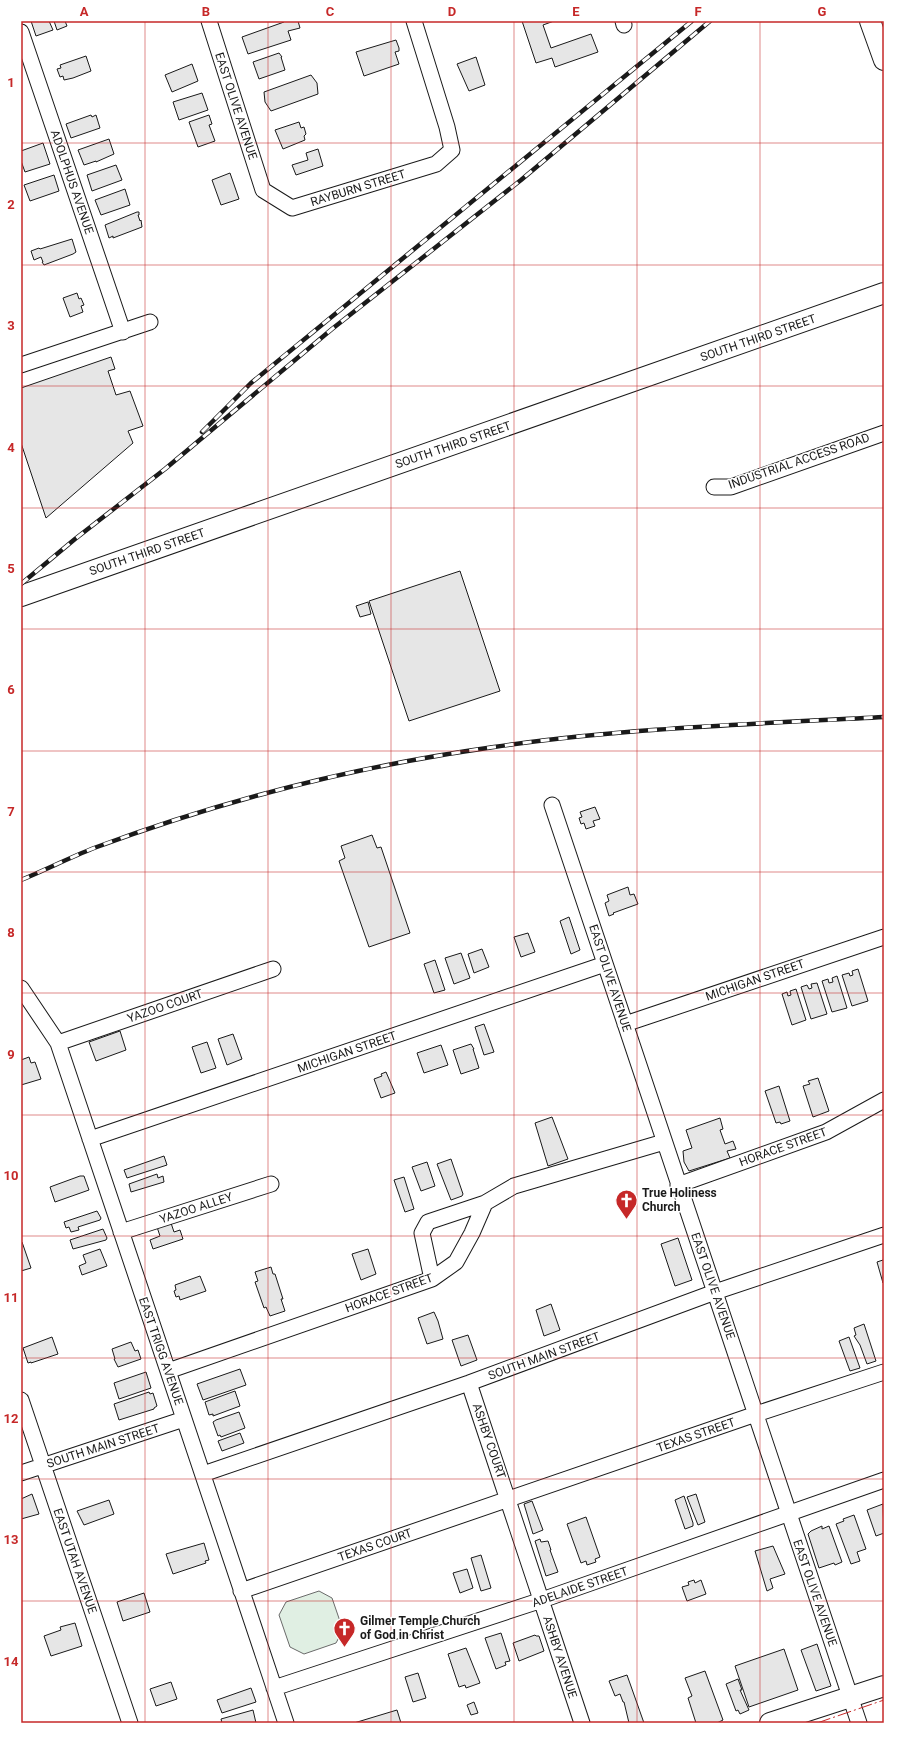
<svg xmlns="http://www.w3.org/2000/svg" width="905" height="1744" font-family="Roboto,sans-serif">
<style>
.green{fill:#e0efe3;stroke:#6a6a6a}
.building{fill:#e6e6e6;stroke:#1a1a1a}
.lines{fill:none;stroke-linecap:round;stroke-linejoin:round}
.minor-casing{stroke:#1a1a1a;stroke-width:17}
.major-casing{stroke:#1a1a1a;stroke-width:22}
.minor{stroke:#fff;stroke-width:15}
.major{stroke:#fff;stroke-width:20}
.rail-casing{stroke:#1a1a1a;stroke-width:4.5}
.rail{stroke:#fff;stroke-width:3;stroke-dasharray:9;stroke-linecap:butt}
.power{stroke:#c62828;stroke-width:1;stroke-dasharray:14 3 2 3;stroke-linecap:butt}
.grid{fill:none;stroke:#c62828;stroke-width:1;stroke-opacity:0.55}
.labels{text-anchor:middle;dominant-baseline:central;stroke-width:3;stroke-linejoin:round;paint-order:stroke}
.street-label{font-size:12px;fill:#1a1a1a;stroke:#fff}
.poi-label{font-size:12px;font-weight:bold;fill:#1a1a1a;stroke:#fff;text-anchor:start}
.neatline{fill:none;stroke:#c62828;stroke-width:1.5}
.grid-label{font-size:13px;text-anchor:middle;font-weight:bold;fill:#c62828}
</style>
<rect width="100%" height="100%" fill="#fff"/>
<path class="green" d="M 319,1591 L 332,1598 L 343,1630 L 336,1643 L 304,1654 L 290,1647 L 279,1615 L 286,1602 Z"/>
<path class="building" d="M 31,21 L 49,21 L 53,30 L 36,36 Z
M 54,21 L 65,21 L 67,26 L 57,30 Z
M 284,21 L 298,21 L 300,28 L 288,31 L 291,40 L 248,54 L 242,37 L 284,22 Z
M 522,21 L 554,21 L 543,25 L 551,48 L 591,34 L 598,52 L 555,67 L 552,58 L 536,63 Z
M 396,40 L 399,48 L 399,51 L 395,52 L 399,64 L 364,76 L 356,52 Z
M 279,53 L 282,57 L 281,57 L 285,70 L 259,79 L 253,62 Z
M 86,56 L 91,71 L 73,78 L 64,80 L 63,76 L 60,77 L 57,69 L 61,68 L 60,65 Z
M 476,57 L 485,85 L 469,91 L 457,64 Z
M 192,64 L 198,81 L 172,92 L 165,75 Z
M 311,75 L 317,83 L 318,94 L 271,111 L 265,102 L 264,92 Z
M 202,93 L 208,110 L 179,120 L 173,102 Z
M 91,115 L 92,117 L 96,115 L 100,128 L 71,138 L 66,124 Z
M 209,115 L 212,124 L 209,125 L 215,141 L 198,147 L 189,122 Z
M 299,122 L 301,128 L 304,127 L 306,134 L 304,136 L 305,140 L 283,149 L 275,130 Z
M 109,139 L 114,154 L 96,162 L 96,161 L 84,165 L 78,150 Z
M 43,143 L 50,164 L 25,172 L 21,161 L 21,151 Z
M 318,149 L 323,166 L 296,175 L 292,165 L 308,160 L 306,153 Z
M 116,165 L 122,180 L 92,191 L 87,175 Z
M 230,173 L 239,199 L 221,205 L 212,180 Z
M 54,175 L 59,191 L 30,201 L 24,185 Z
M 125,189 L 130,205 L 101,215 L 95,200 Z
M 137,212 L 139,212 L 139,215 L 138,215 L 140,221 L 141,220 L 142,227 L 113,238 L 113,236 L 109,238 L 105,225 Z
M 72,239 L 76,252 L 73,254 L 44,265 L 42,262 L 43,262 L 41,257 L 34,260 L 31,251 L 39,248 L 40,249 Z
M 77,293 L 79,299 L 81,298 L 84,305 L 81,306 L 83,312 L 70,317 L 63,298 Z
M 111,357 L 115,369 L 108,371 L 116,395 L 130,391 L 143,426 L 128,431 L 133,443 L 46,518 L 21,443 L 21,388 Z
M 460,571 L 500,691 L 409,721 L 369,601 Z
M 368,602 L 371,614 L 360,617 L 356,606 Z
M 595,807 L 600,819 L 593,821 L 595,826 L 586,829 L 584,823 L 581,824 L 579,818 L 582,817 L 580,812 Z
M 372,835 L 377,848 L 381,847 L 410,933 L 369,947 L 339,861 L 345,858 L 341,846 Z
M 628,887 L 630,895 L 634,894 L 638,904 L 613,913 L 614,914 L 609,916 L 605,903 L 609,901 L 607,895 Z
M 569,917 L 580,950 L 571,954 L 560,921 Z
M 528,933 L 535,952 L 521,957 L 514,937 Z
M 482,949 L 489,967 L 474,973 L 468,954 Z
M 461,953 L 470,978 L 454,984 L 445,958 Z
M 435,960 L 445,990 L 434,993 L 424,964 Z
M 858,969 L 868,1001 L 852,1006 L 842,975 L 849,973 L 850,976 L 853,975 L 852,971 Z
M 837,976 L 847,1008 L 832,1012 L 822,981 L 828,979 L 829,983 L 833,982 L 832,978 Z
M 817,983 L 827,1014 L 811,1019 L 801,987 L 807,985 L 809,989 L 812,988 L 811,984 Z
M 796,989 L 806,1020 L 792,1025 L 782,994 L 787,992 L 788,996 L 791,995 L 790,991 Z
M 484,1024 L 494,1052 L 484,1055 L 475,1027 Z
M 120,1031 L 126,1050 L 96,1061 L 89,1042 Z
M 233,1034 L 242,1059 L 227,1065 L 218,1039 Z
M 207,1042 L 216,1068 L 201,1073 L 192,1047 Z
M 471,1044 L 474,1049 L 473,1049 L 479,1068 L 461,1074 L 453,1050 Z
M 441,1045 L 448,1065 L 424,1073 L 417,1053 Z
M 29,1057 L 31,1063 L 35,1062 L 41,1079 L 21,1085 L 21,1060 Z
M 386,1072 L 395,1093 L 381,1098 L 374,1079 L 382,1076 L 381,1074 Z
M 818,1078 L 829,1111 L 813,1117 L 803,1086 L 810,1084 L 808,1081 Z
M 779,1086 L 790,1121 L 781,1124 L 780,1122 L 776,1123 L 765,1091 Z
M 552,1117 L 568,1159 L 548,1166 L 535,1123 Z
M 720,1118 L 723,1129 L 720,1130 L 725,1144 L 733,1141 L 736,1149 L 727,1151 L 730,1158 L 689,1171 L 684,1162 L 683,1151 L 692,1148 L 686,1130 Z
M 164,1156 L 167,1165 L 127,1178 L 124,1170 L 127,1169 Z
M 451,1159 L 463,1194 L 462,1196 L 451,1200 L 437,1164 Z
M 427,1162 L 435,1186 L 421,1191 L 412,1167 Z
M 157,1174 L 158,1178 L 163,1176 L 164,1182 L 131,1192 L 129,1184 Z
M 80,1176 L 84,1176 L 89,1190 L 55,1202 L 50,1187 Z
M 404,1177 L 414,1209 L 405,1212 L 394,1180 Z
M 97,1211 L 101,1218 L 100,1220 L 78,1227 L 79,1230 L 71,1232 L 69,1227 L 66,1228 L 64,1222 Z
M 171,1223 L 174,1232 L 180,1230 L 183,1239 L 153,1249 L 150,1240 L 160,1236 L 157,1227 Z
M 103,1229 L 107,1238 L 106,1240 L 73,1249 L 70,1240 Z
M 678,1238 L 692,1280 L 675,1286 L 661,1244 Z
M 22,1242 L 31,1268 L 21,1271 L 21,1243 Z
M 100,1249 L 107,1266 L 82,1275 L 79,1266 L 86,1263 L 83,1255 Z
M 368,1249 L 376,1274 L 361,1280 L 352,1254 Z
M 883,1260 L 884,1262 L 883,1283 L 877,1262 Z
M 271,1267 L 273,1274 L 275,1274 L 283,1299 L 281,1299 L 285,1311 L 270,1316 L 266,1307 L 264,1308 L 255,1282 L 258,1281 L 255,1272 Z
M 200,1276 L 206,1291 L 180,1300 L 179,1296 L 176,1297 L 174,1291 L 176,1290 L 175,1285 Z
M 551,1304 L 560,1330 L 544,1336 L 536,1310 Z
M 434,1312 L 438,1321 L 443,1339 L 427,1344 L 418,1318 Z
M 864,1324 L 876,1361 L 867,1364 L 860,1345 L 854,1336 L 856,1335 L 854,1328 Z
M 468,1335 L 477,1360 L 461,1366 L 452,1340 Z
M 52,1337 L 58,1354 L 31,1363 L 31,1362 L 28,1363 L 23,1348 Z
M 849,1337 L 860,1368 L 850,1371 L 839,1341 Z
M 131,1342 L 135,1351 L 138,1350 L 141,1359 L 118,1367 L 114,1359 L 115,1359 L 112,1349 Z
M 240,1369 L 246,1385 L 203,1400 L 197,1384 Z
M 146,1372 L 151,1388 L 119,1399 L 114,1383 Z
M 235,1391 L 240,1406 L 213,1416 L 213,1414 L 209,1415 L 205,1402 Z
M 149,1392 L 150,1394 L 153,1393 L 157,1406 L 154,1408 L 154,1409 L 119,1420 L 114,1404 Z
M 239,1412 L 245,1428 L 221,1437 L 220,1435 L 218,1436 L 213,1422 L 216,1420 Z
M 240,1433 L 244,1443 L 222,1451 L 218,1441 Z
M 32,1494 L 39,1514 L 21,1519 L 21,1499 Z
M 696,1494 L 705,1522 L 698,1525 L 687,1497 Z
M 684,1496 L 693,1523 L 693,1526 L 685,1529 L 675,1500 Z
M 109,1500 L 114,1514 L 84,1525 L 77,1511 Z
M 532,1501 L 543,1530 L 533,1534 L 524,1504 Z
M 883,1504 L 884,1533 L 876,1536 L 867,1510 Z
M 854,1515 L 866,1549 L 857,1552 L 860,1561 L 851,1564 L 836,1524 L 844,1521 L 843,1519 Z
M 586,1517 L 600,1557 L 595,1559 L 596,1562 L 587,1565 L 586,1561 L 581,1563 L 567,1524 Z
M 822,1526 L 822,1529 L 829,1526 L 842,1562 L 835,1565 L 834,1563 L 819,1568 L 808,1534 L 811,1531 Z
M 540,1539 L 541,1542 L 548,1541 L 551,1550 L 550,1550 L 558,1572 L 546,1576 L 535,1541 Z
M 204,1543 L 209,1560 L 205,1561 L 206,1563 L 173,1574 L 166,1554 Z
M 773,1546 L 785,1574 L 770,1579 L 773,1588 L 767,1591 L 755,1551 Z
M 481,1555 L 491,1588 L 481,1591 L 471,1558 Z
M 467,1569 L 473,1588 L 460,1593 L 453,1573 Z
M 694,1580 L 695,1583 L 701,1580 L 706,1594 L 687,1601 L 682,1587 L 689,1585 L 688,1582 Z
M 144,1593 L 150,1612 L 123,1621 L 117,1602 Z
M 75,1623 L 82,1646 L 51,1656 L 44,1636 L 61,1630 L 60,1627 Z
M 501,1633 L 510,1661 L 505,1662 L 506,1665 L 496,1669 L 485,1638 Z
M 535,1635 L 536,1636 L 539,1636 L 544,1651 L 519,1661 L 513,1643 Z
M 817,1644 L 831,1686 L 816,1691 L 801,1650 Z
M 466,1648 L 480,1683 L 466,1688 L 465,1685 L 459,1687 L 448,1654 Z
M 784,1649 L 798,1690 L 749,1707 L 735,1666 Z
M 705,1671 L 723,1720 L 717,1723 L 696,1723 L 688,1698 L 692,1696 L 685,1678 Z
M 418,1673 L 426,1698 L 413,1702 L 405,1677 Z
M 627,1675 L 644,1723 L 629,1723 L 624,1702 L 623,1702 L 620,1694 L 615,1696 L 609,1681 Z
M 738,1679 L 742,1690 L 740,1690 L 749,1710 L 740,1714 L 738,1710 L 736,1711 L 726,1684 Z
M 171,1682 L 177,1699 L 156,1706 L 150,1689 Z
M 251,1688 L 256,1702 L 222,1713 L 217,1700 Z
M 474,1702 L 478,1713 L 471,1715 L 467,1705 Z
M 253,1710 L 256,1723 L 222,1723 L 221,1719 Z
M 397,1710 L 401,1723 L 354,1723 Z"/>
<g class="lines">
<defs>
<path id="minor" d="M 209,21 L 263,190 L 292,208 L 436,164 L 452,150 L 447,127 L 414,21
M 623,21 L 624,25
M 21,32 L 123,332
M 21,365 L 150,322
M 714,487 L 731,487 L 884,433
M 552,805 L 859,1723
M 21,988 L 58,1043 L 286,1723
M 625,1024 L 884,937
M 58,1043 L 273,969
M 90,1139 L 605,964
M 678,1185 L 826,1132 L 884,1100
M 121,1232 L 271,1184
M 432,1279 L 422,1233 L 428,1222 L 485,1203
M 168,1371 L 432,1279 L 456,1262 L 472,1233 L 485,1203 L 514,1186 L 664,1142
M 469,1383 L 582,1723
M 21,1400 L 130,1723
M 21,1473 L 184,1419
M 203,1474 L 469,1383 L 715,1292 L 884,1235
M 241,1591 L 756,1414 L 884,1372
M 274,1688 L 542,1600 L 884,1480"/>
<path id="major" d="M 870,21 L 884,60
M 21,596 L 884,293
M 770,1723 L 884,1686"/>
</defs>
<use href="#minor" class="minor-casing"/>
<use href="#major" class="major-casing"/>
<use href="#minor" class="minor"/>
<use href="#major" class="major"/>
<defs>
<path id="rail" d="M 202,432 L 251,383 L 692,21
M 21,584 L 75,539 L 165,469 L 332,329 L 521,180 L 710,21
M 21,880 C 45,870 69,858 94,848 C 223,800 358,766 494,747 C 623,728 754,724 884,717"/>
</defs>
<use href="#rail" class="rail-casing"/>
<use href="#rail" class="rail"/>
<path class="power" d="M 817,1723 L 884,1700"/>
</g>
<path class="grid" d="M 145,21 L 145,1723M 268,21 L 268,1723M 391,21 L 391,1723M 514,21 L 514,1723M 637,21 L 637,1723M 760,21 L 760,1723M 21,143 L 884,143M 21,265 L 884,265M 21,386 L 884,386M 21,508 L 884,508M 21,629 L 884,629M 21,751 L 884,751M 21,872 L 884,872M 21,993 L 884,993M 21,1115 L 884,1115M 21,1236 L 884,1236M 21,1358 L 884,1358M 21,1479 L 884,1479M 21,1601 L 884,1601"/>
<defs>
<symbol id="church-pin" viewBox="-11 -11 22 30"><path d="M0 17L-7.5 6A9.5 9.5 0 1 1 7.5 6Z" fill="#c62828" stroke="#fff"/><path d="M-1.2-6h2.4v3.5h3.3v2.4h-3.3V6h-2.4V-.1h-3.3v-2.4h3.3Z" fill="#fff"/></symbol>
</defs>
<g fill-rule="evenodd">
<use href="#church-pin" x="614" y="1188" width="25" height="34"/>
<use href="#church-pin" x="332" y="1616" width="25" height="34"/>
</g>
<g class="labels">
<g class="street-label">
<text transform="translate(236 106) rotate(72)">EAST OLIVE AVENUE</text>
<text transform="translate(72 182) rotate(71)">ADOLPHUS AVENUE</text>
<text transform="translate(358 188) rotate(-17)">RAYBURN STREET</text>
<text transform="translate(758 338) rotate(-19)">SOUTH THIRD STREET</text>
<text transform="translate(453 445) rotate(-19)">SOUTH THIRD STREET</text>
<text transform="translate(799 461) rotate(-19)">INDUSTRIAL ACCESS ROAD</text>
<text transform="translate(147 552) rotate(-19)">SOUTH THIRD STREET</text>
<text transform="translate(610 978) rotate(72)">EAST OLIVE AVENUE</text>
<text transform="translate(755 980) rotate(-19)">MICHIGAN STREET</text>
<text transform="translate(165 1006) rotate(-19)">YAZOO COURT</text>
<text transform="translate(347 1052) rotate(-19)">MICHIGAN STREET</text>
<text transform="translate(783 1147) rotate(-20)">HORACE STREET</text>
<text transform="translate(196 1208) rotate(-18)">YAZOO ALLEY</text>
<text transform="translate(713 1286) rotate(71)">EAST OLIVE AVENUE</text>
<text transform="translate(389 1293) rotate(-20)">HORACE STREET</text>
<text transform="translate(161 1351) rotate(71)">EAST TRIGG AVENUE</text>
<text transform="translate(544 1356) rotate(-20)">SOUTH MAIN STREET</text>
<text transform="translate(696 1435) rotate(-19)">TEXAS STREET</text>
<text transform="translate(489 1441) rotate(71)">ASHBY COURT</text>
<text transform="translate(103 1446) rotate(-18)">SOUTH MAIN STREET</text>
<text transform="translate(375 1545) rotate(-19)">TEXAS COURT</text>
<text transform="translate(75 1561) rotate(71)">EAST UTAH AVENUE</text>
<text transform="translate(580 1587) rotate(-19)">ADELAIDE STREET</text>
<text transform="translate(815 1593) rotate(71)">EAST OLIVE AVENUE</text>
<text transform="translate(560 1657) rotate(72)">ASHBY AVENUE</text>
</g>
<g class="poi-label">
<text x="642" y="1193">True Holiness<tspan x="642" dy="14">Church</tspan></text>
<text x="360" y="1621">Gilmer Temple Church<tspan x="360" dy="14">of God in Christ</tspan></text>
</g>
</g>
<rect width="905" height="1744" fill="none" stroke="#ffffff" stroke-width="44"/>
<rect x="22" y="22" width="861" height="1700" class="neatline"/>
<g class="grid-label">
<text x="84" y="16">A</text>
<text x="206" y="16">B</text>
<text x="330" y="16">C</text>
<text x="452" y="16">D</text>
<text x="576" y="16">E</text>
<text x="698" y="16">F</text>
<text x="822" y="16">G</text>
<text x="11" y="87">1</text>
<text x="11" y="209">2</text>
<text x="11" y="330">3</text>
<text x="11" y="452">4</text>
<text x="11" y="573">5</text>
<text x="11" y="694">6</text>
<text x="11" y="816">7</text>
<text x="11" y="937">8</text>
<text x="11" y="1059">9</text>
<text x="11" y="1180">10</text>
<text x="11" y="1302">11</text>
<text x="11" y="1423">12</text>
<text x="11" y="1544">13</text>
<text x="11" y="1666">14</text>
</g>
</svg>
